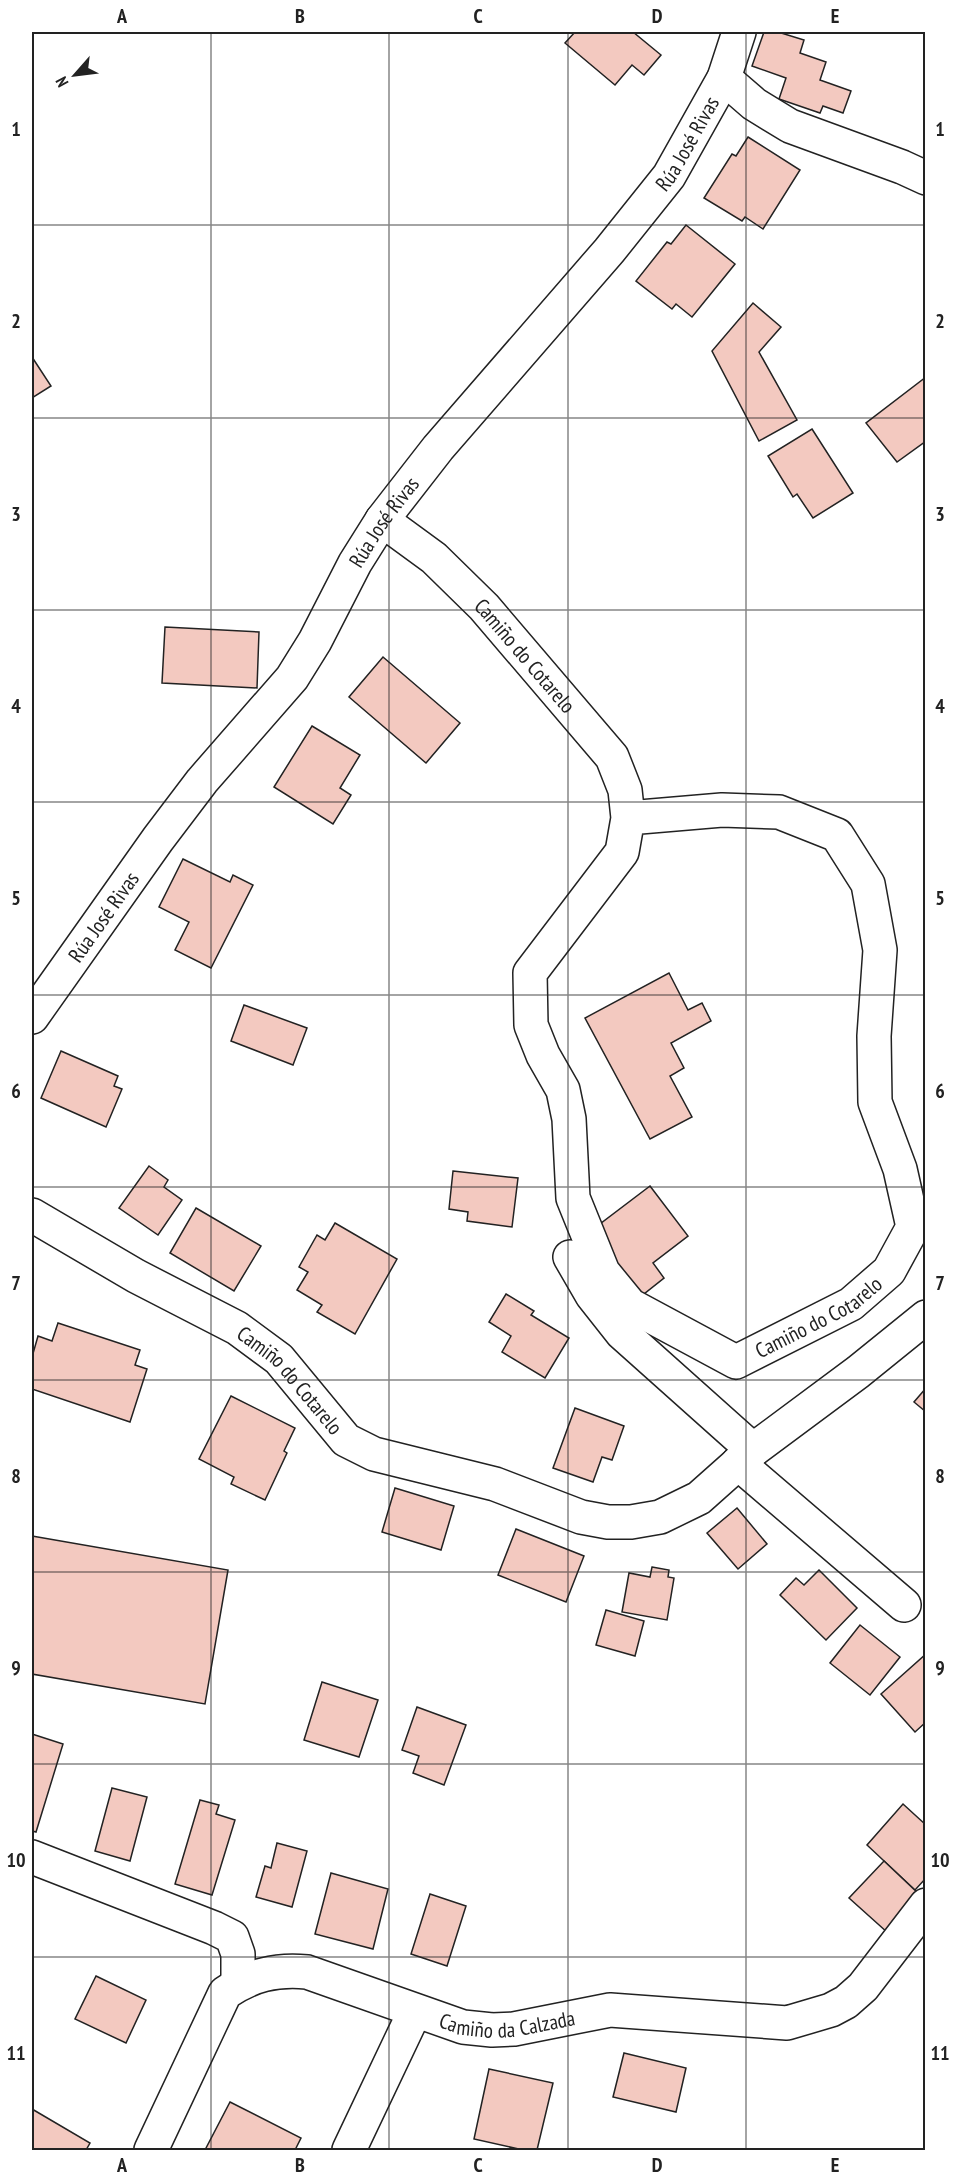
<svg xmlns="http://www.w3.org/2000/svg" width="957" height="2182" viewBox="0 0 957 2182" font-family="'PT Sans Narrow',sans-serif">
  <rect width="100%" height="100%" fill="#fff"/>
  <g fill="#f3c9c0" stroke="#222" stroke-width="1.5">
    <path d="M 575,32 L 633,32 L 661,55 L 644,75 L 632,65 L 615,85 L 565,43 Z"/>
    <path d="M 764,32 L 778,32 L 804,40 L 800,53 L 826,62 L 820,80 L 851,91 L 843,113 L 823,106 L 820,113 L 779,99 L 786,78 L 752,66 Z"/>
    <path d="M 748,137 L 800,170 L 763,229 L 745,217 L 742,221 L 704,198 L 732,154 L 736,156 Z"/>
    <path d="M 686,225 L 735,264 L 692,317 L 676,304 L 672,309 L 636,281 L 667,242 L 671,244 Z"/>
    <path d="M 753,303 L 781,327 L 759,352 L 797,420 L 759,441 L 712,351 Z"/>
    <path d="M 32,357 L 51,386 L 32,398 Z"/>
    <path d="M 926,377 L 926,441 L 897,462 L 866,423 Z"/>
    <path d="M 812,429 L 853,493 L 813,518 L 797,494 L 793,497 L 768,456 Z"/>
    <path d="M 165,627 L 259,632 L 257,688 L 162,683 Z"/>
    <path d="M 383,657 L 460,723 L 426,763 L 349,697 Z"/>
    <path d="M 312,726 L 360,755 L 340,788 L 351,795 L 333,824 L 274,787 Z"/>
    <path d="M 183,859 L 230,882 L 233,875 L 253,885 L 211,968 L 175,950 L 189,922 L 159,907 Z"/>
    <path d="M 669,973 L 688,1010 L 702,1003 L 711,1021 L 671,1043 L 684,1068 L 670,1076 L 692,1117 L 650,1139 L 585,1018 Z"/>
    <path d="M 244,1005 L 307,1028 L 293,1065 L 231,1041 Z"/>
    <path d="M 61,1051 L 118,1076 L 114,1086 L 122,1089 L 106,1127 L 41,1098 Z"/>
    <path d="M 149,1166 L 168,1180 L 164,1187 L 182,1200 L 158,1235 L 119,1208 Z"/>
    <path d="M 453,1171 L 518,1178 L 512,1227 L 467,1221 L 468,1212 L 449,1209 Z"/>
    <path d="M 650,1186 L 688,1236 L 653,1263 L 664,1278 L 635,1301 L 596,1227 Z"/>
    <path d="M 196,1208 L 261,1246 L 234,1291 L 170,1253 Z"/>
    <path d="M 335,1223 L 397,1259 L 355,1334 L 317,1312 L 322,1305 L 297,1290 L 308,1272 L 299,1267 L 317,1235 L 325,1240 Z"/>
    <path d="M 506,1294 L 534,1311 L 531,1315 L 569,1338 L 545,1378 L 502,1352 L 511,1336 L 489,1322 Z"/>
    <path d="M 58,1323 L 140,1350 L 135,1365 L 147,1369 L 130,1422 L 32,1389 L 32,1357 L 38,1336 L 52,1341 Z"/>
    <path d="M 926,1388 L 926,1412 L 914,1402 Z"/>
    <path d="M 231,1396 L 295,1428 L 284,1451 L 287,1453 L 265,1500 L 231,1484 L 234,1477 L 199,1459 Z"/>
    <path d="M 575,1408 L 624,1426 L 612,1460 L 602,1457 L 593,1482 L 553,1468 Z"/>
    <path d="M 395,1488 L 454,1506 L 441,1550 L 382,1532 Z"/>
    <path d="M 737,1508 L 767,1544 L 738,1569 L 707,1533 Z"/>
    <path d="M 516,1529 L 584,1556 L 566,1602 L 498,1575 Z"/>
    <path d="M 32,1536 L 228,1570 L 205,1704 L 32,1674 Z"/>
    <path d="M 652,1567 L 669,1570 L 668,1577 L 674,1578 L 667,1620 L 622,1612 L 629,1573 L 650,1577 Z"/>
    <path d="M 819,1570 L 857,1608 L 826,1640 L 780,1595 L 796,1578 L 804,1585 Z"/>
    <path d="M 606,1610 L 644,1621 L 635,1656 L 596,1645 Z"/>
    <path d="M 860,1625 L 900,1657 L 870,1695 L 830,1663 Z"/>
    <path d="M 926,1654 L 926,1722 L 915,1732 L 881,1694 Z"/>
    <path d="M 322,1682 L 378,1700 L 359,1757 L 304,1740 Z"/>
    <path d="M 417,1707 L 466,1725 L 444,1785 L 413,1773 L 419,1756 L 402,1750 Z"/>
    <path d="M 32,1734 L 63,1744 L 36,1832 L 32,1831 Z"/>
    <path d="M 112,1788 L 147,1797 L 130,1861 L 95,1851 Z"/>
    <path d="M 200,1800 L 219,1805 L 216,1814 L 235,1820 L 212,1895 L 175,1884 Z"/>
    <path d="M 903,1804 L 926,1825 L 926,1878 L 915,1890 L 867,1845 Z"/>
    <path d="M 277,1843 L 307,1851 L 292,1907 L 256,1897 L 265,1866 L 271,1868 Z"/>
    <path d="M 884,1861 L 921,1896 L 888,1933 L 849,1898 Z"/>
    <path d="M 331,1873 L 388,1889 L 373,1949 L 315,1934 Z"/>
    <path d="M 430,1894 L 466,1906 L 447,1966 L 411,1954 Z"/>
    <path d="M 96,1976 L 146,2000 L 126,2043 L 75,2019 Z"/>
    <path d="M 624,2053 L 686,2068 L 676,2112 L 613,2097 Z"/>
    <path d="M 489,2069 L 553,2083 L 537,2150 L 523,2150 L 474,2139 Z"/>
    <path d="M 230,2102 L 301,2138 L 295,2150 L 205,2150 Z"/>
    <path d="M 32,2109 L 90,2143 L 86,2150 L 32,2150 Z"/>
  </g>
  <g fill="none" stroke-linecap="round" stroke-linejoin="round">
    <g stroke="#222" stroke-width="36">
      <g id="minor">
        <path d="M 724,78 L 754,104 L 790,126 L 902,167 L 926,178"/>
        <path id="s1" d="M 382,520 L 434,558 L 484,607 L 612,757 L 625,790 L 628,818 L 622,852 L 530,973 L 531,1025 L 543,1055 L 563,1090 L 569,1119 L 573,1198 L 603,1272 L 630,1305 L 736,1362 L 851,1304 L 889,1271 L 913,1227 L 900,1169 L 875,1102 L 874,1036 L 880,950 L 868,884 L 837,835 L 779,812 L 722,810 L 628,818"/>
        <path id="s2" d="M 32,1017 L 158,839 L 202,781 L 292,678 L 315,641 L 355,563 L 382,520 L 438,448 L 609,251 L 669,176 L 724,78 L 739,32"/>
        <path id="s3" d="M 32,1215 L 136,1276 L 237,1328 L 279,1359 L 346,1440 L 374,1454 L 495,1484 L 581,1517 L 608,1522 L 631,1522 L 660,1517 L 699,1498 L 753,1450 L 858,1372 L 926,1317"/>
        <path d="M 570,1257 L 592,1295 L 622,1333 L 753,1450"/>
        <path d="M 738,1463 L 904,1605"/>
        <path d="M 32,1857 L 214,1928 L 232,1937 L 238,1954 L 238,1984"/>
        <path id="s4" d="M 151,2150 L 225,1993 C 251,1975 276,1969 307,1972 L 463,2027 L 492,2030 L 514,2029 L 610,2010 L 787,2023 L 831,2010 L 846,2002 L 863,1987 L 926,1905"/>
        <path d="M 349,2150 L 415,2011"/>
      </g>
    </g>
    <use href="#minor" stroke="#fff" stroke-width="33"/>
  </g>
  <path fill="none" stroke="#222" stroke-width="1.5" stroke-opacity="0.55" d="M 211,32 L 211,2150M 389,32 L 389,2150M 568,32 L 568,2150M 746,32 L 746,2150M 32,225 L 926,225M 32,418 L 926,418M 32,610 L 926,610M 32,802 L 926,802M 32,995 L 926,995M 32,1187 L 926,1187M 32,1380 L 926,1380M 32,1572 L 926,1572M 32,1764 L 926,1764M 32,1957 L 926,1957"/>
  <g text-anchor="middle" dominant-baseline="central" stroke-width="4.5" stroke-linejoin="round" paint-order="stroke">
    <g font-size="21" fill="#222" stroke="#fff">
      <text stroke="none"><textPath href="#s2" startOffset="1095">Rúa José Rivas</textPath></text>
      <text stroke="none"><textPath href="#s2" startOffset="609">Rúa José Rivas</textPath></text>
      <text stroke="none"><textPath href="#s1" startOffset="198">Camiño do Cotarelo</textPath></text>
      <text stroke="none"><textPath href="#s2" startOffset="123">Rúa José Rivas</textPath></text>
      <text stroke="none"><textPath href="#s1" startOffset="1152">Camiño do Cotarelo</textPath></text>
      <text stroke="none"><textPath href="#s3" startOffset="309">Camiño do Cotarelo</textPath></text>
      <text stroke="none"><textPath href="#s4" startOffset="470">Camiño da Calzada</textPath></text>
    </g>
  </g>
  <rect width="957" height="2182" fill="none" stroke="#ffffff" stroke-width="66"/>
  <g transform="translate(75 75) rotate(242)" stroke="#ffffff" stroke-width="4.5" paint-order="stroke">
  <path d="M0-4.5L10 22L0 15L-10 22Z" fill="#222222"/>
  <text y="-9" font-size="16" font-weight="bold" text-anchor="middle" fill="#222222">N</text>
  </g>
  <rect x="33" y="33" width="891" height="2116" fill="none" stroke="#222" stroke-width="2"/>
  <g font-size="20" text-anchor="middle" font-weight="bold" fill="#222">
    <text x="122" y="23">A</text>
    <text x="300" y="23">B</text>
    <text x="478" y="23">C</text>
    <text x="657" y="23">D</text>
    <text x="835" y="23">E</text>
    <text x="16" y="136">1</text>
    <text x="940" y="136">1</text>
    <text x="16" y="328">2</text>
    <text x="940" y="328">2</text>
    <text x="16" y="521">3</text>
    <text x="940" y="521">3</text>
    <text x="16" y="713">4</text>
    <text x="940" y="713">4</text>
    <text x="16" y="905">5</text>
    <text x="940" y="905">5</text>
    <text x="16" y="1098">6</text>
    <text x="940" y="1098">6</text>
    <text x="16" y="1290">7</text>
    <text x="940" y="1290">7</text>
    <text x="16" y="1483">8</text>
    <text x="940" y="1483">8</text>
    <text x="16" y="1675">9</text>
    <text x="940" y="1675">9</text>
    <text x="16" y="1867">10</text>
    <text x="940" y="1867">10</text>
    <text x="16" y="2060">11</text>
    <text x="940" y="2060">11</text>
    <text x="122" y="2172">A</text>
    <text x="300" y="2172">B</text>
    <text x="478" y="2172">C</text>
    <text x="657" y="2172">D</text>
    <text x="835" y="2172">E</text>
  </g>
</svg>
